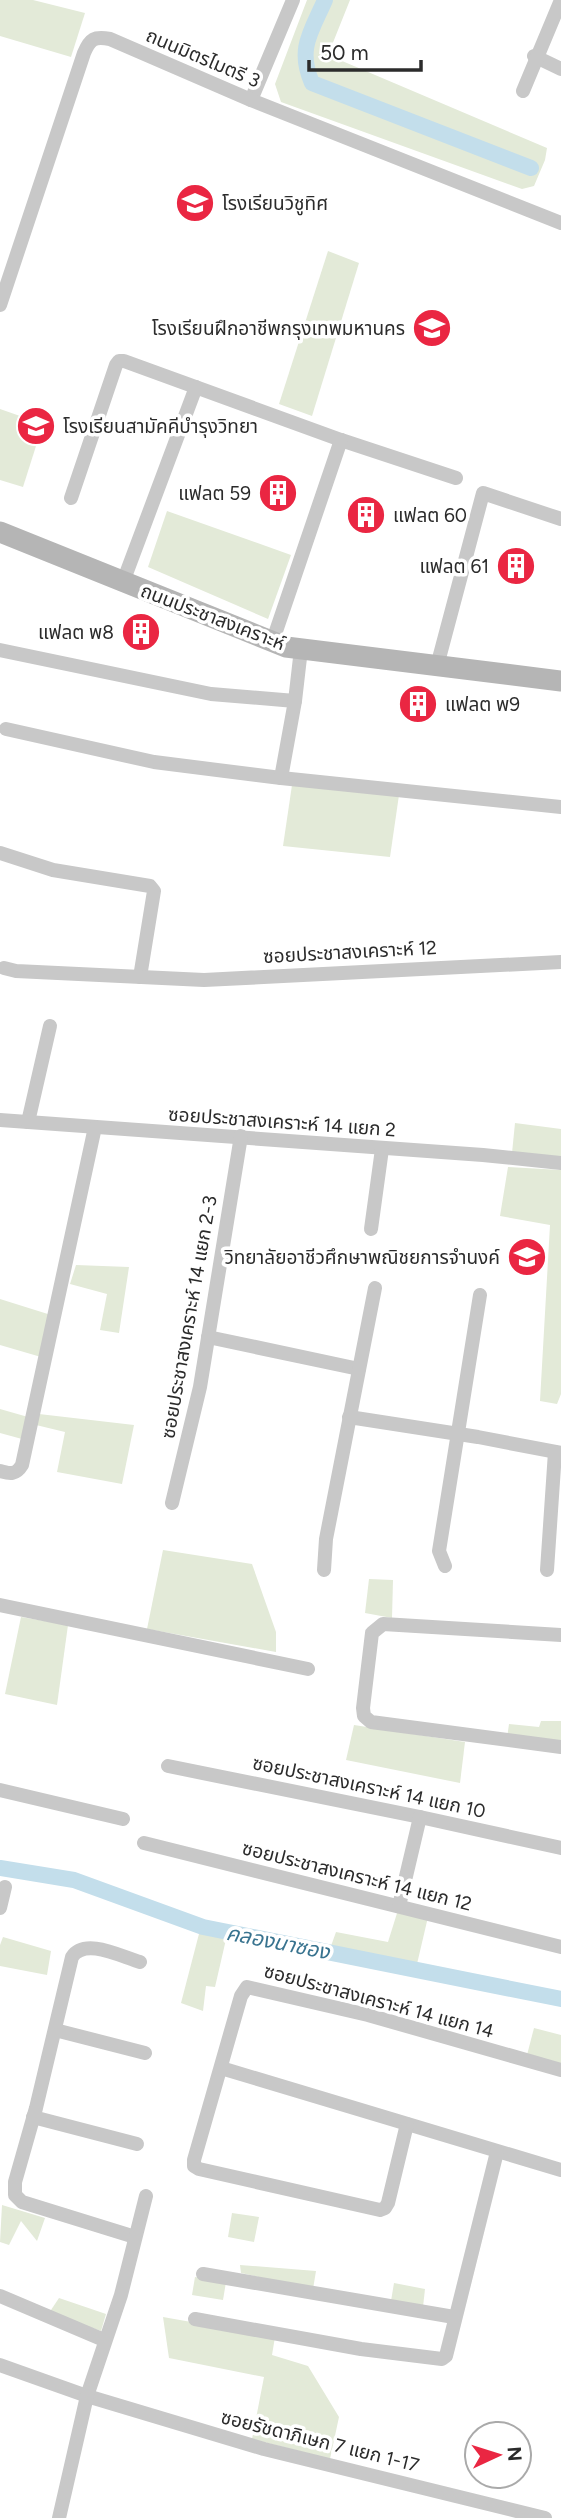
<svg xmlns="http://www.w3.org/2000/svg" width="561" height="2518" viewBox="0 0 561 2518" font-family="Figtree,'Noto Sans Thai',sans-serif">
  <rect width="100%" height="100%" fill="#fff"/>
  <g fill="#e3ead8">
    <path d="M 0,0 L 33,0 L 85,13 L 71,57 L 0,36 Z"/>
    <path d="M 307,0 L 350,0 L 328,55 L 547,148 L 545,160 L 534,186 L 522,189 L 281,102 L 275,84 Z"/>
    <path d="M 328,251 L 359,263 L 312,416 L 279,404 Z"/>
    <path d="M 0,409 L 43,424 L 23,487 L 0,480 Z"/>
    <path d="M 167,511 L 291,555 L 268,619 L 148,567 Z"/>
    <path d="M 292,785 L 399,795 L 390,857 L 283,846 Z"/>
    <path d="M 515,1123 L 561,1129 L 561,1159 L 512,1153 Z"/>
    <path d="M 508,1167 L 561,1170 L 561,1394 L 557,1404 L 540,1401 L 550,1225 L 500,1216 Z"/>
    <path d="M 76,1265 L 129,1267 L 119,1333 L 100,1330 L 107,1294 L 70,1284 Z"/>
    <path d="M 0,1299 L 51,1315 L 41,1357 L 0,1345 Z"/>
    <path d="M 0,1409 L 28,1417 L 22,1439 L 0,1433 Z"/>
    <path d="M 39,1414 L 134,1425 L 122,1484 L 57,1472 L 65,1432 L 36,1425 Z"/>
    <path d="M 163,1550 L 252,1564 L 276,1632 L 276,1652 L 147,1629 Z"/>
    <path d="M 369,1579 L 393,1580 L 392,1618 L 365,1613 Z"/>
    <path d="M 21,1617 L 68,1625 L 57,1705 L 5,1694 Z"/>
    <path d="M 541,1721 L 561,1721 L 561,1744 L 507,1738 L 509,1724 L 539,1727 Z"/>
    <path d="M 354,1725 L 465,1742 L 460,1783 L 346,1760 Z"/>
    <path d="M 398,1910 L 428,1917 L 417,1964 L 331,1946 L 336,1932 L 388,1942 Z"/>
    <path d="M 200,1930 L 227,1935 L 215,1987 L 206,1986 L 203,2011 L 181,2003 Z"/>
    <path d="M 3,1937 L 51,1951 L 47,1975 L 0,1966 L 0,1945 Z"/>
    <path d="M 534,2028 L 561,2035 L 561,2064 L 527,2055 Z"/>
    <path d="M 2,2205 L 45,2218 L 37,2241 L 21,2221 L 9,2245 L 0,2242 Z"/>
    <path d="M 232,2213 L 259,2217 L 254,2242 L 228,2237 Z"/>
    <path d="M 240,2265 L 316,2271 L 313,2289 L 241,2273 Z"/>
    <path d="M 195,2277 L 226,2282 L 223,2300 L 192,2295 Z"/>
    <path d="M 394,2283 L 425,2289 L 423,2307 L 391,2301 Z"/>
    <path d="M 59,2298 L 106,2314 L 101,2331 L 49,2313 Z"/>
    <path d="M 163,2317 L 275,2337 L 272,2355 L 308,2366 L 339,2417 L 330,2459 L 252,2439 L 264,2377 L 169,2358 Z"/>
  </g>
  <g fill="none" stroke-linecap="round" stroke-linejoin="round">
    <g stroke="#c3deeb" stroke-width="16">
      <path d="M 325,0 C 311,32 297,49 312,83 L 531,168"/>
      <path d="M 0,1868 L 74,1880 L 203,1927 L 561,1999"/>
    </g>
    <g stroke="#c8c8c8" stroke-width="14">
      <path d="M 534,56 L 561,69"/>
      <path d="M 523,91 L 561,0"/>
      <path d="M 251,100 L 293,0"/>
      <path d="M 0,305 L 84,53 C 90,39 94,36 110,39 L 251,100 L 561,223"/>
      <path d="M 71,498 L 116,365 L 119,361 L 124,361 L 341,440 L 456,478"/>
      <path d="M 123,582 L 196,387"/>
      <path d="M 272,643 L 341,440"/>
      <path d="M 0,650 L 211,694 L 295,701"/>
      <path d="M 437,666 L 483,493 L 561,519"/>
      <path d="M 6,729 L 154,762 L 281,778 L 561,807"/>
      <path d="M 281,778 L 295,701 L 301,649"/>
      <path d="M 0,853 L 53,870 L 150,886 L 154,891 L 140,977"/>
      <path d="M 4,968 L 16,971 L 204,980 L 561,962"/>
      <path d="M 0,1120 L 483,1155 L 561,1163"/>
      <path d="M 28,1122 L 50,1026"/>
      <path d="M 371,1229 L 382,1149"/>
      <path d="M 208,1337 L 359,1369"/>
      <path d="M 349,1417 L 478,1437 L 561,1453"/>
      <path d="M 0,1471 C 10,1474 16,1475 22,1465 L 95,1127"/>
      <path d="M 172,1503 L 200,1387 L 241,1136"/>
      <path d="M 445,1566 L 439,1551 L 480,1295"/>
      <path d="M 324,1570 L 326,1539 L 375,1288"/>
      <path d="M 547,1570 L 555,1452"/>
      <path d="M 0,1605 L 308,1669"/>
      <path d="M 561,1635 L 383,1624 L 372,1633 L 363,1708 L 364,1716 L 371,1722 L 561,1747"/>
      <path d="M 168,1766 L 420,1817 L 561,1848"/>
      <path d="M 0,1790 L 123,1819"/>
      <path d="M 144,1843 L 561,1947"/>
      <path d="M 399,1906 L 420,1817"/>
      <path d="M 0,1908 L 5,1887"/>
      <path d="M 55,2030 L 145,2053"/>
      <path d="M 221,2068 L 561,2170"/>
      <path d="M 33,2117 L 137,2144"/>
      <path d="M 407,2124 L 388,2203 L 385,2208 L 380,2210 L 199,2169 L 194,2166 L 194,2160 L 241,1996 L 247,1987 L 368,2015 L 561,2070"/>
      <path d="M 135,2237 L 22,2202 L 15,2195 L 15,2182 L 36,2108 L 72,1957 C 85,1937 122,1957 140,1962"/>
      <path d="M 203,2274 L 454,2317"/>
      <path d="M 0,2296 L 104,2340"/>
      <path d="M 195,2319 L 361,2349 L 442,2359 L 446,2356 L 497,2152"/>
      <path d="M 0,2365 L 87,2396 L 264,2449 L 545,2518"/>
      <path d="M 59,2518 L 87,2396 L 121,2295 L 146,2196"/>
    </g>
    <path stroke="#b5b5b5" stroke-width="21" d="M 0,532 L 286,647 L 561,681"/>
  </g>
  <defs>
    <g id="school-disc" transform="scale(2.0125)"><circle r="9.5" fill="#ea2642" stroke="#fff"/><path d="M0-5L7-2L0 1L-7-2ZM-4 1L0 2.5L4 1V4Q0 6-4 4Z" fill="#fff"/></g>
    <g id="building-disc" transform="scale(2.0125)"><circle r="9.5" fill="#ea2642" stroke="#fff"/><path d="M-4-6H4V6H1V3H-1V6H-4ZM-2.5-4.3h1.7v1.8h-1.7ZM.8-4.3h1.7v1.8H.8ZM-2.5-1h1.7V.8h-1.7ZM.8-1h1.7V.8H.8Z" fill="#fff"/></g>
    <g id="university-disc" transform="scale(2.0125)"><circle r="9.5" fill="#ea2642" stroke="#fff"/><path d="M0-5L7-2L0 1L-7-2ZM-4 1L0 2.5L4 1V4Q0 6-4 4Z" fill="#fff"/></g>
  </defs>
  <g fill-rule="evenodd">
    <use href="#school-disc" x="195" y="203"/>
    <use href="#school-disc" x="432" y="328"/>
    <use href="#school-disc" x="36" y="426"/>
    <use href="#building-disc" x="278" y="493"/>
    <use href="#building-disc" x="366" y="515"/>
    <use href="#building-disc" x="516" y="566"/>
    <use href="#building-disc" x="141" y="632"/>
    <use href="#building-disc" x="418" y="704"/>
    <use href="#university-disc" x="527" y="1257"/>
  </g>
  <g text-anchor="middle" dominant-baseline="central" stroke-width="7" stroke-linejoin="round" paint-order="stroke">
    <g font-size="19" fill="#2b2b2b" stroke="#fff">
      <text transform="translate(203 58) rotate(23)">ถนนมิตรไมตรี 3</text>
      <text transform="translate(213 617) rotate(21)">ถนนประชาสงเคราะห์</text>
      <text transform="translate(350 952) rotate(-3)">ซอยประชาสงเคราะห์ 12</text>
      <text transform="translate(282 1122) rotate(4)">ซอยประชาสงเคราะห์ 14 แยก 2</text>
      <text transform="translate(189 1317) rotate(-80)">ซอยประชาสงเคราะห์ 14 แยก 2-3</text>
      <text transform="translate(369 1787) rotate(12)">ซอยประชาสงเคราะห์ 14 แยก 10</text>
      <text transform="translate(357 1876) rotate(14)">ซอยประชาสงเคราะห์ 14 แยก 12</text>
      <text transform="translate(379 2001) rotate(15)">ซอยประชาสงเคราะห์ 14 แยก 14</text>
      <text transform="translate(320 2441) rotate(14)">ซอยรัชดาภิเษก 7 แยก 1-17</text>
    </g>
    <g font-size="19" fill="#2b2b2b" stroke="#fff" text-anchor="end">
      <text x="222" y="203" text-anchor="start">โรงเรียนวิชูทิศ</text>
      <text x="405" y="328">โรงเรียนฝึกอาชีพกรุงเทพมหานคร</text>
      <text x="63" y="426" text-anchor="start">โรงเรียนสามัคคีบํารุงวิทยา</text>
      <text x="251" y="493">แฟลต 59</text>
      <text x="393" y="515" text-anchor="start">แฟลต 60</text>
      <text x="489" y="566">แฟลต 61</text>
      <text x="114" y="632">แฟลต พ8</text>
      <text x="445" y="704" text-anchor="start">แฟลต พ9</text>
      <text x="500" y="1257">วิทยาลัยอาชีวศึกษาพณิชยการจำนงค์</text>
    </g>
    <g font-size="21" font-style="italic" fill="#38738f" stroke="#fff">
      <text transform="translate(278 1942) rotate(11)">คลองนาซอง</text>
    </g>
  </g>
  <g transform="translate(498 2455) rotate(86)"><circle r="33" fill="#ffffff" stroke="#aaaaaa" stroke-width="2"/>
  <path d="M0-5L12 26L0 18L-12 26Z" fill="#ea2642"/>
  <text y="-10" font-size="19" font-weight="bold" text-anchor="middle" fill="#2b2b2b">N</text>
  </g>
  <path d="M309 60v10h112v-10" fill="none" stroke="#2b2b2b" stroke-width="3.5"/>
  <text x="320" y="60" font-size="21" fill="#2b2b2b" stroke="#ffffff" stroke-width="5" paint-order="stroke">50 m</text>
</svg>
